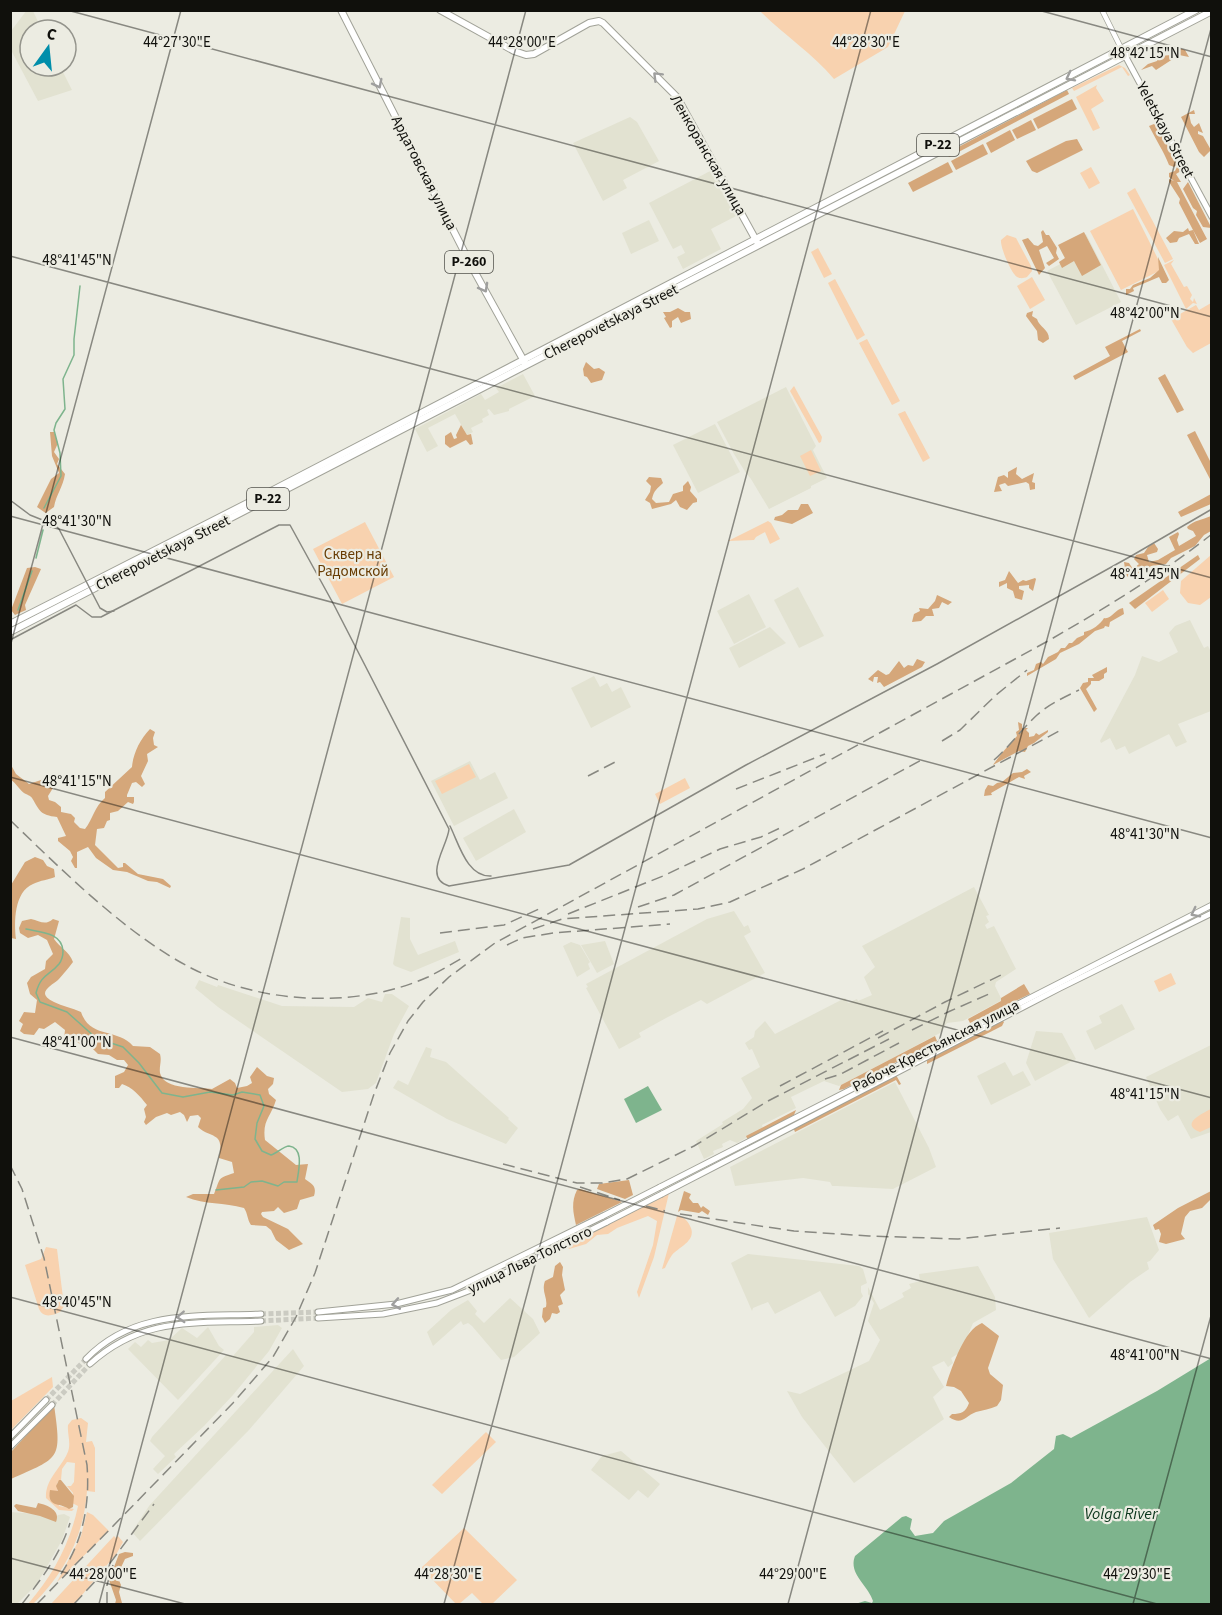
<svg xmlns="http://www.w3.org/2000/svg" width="1222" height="1615" viewBox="0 0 1222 1615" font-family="'Source Sans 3',sans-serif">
  <rect width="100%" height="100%" fill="#ecece2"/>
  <g fill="#e2e2d1">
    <path d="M 27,10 L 33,11 L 42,30 L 30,30 L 30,66 L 60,66 L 72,90 L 38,101 L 11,50 L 11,31 Z"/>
    <path d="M 630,117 L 637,122 L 659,161 L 623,180 L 627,188 L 603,201 L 573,143 Z"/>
    <path d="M 714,169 L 738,215 L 711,229 L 721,249 L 683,269 L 677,257 L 685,253 L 681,245 L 673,249 L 649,203 Z"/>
    <path d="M 649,220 L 659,241 L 631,254 L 622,233 Z"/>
    <path d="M 1086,234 L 1121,302 L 1076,325 L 1047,271 L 1066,261 L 1059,247 Z"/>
    <path d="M 523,374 L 535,396 L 509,409 L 509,411 L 494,415 L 489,409 L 487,410 L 489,415 L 482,419 L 483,422 L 471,428 L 473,432 L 467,435 L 455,414 L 428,428 L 438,446 L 427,452 L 415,429 L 481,394 L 485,400 L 499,392 L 496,388 Z"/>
    <path d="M 786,387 L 816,446 L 813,450 L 827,478 L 811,486 L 811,488 L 769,509 L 751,479 L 746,473 L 734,454 L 717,422 Z"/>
    <path d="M 715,424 L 740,472 L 698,493 L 673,445 Z"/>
    <path d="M 798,587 L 824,636 L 799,648 L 774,600 Z"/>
    <path d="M 749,594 L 766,627 L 734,644 L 717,611 Z"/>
    <path d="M 1190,620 L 1204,648 L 1208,646 L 1211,652 L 1211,711 L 1178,724 L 1187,742 L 1176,747 L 1169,734 L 1129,754 L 1125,746 L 1116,750 L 1110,738 L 1101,743 L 1100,741 L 1135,675 L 1142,656 L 1159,662 L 1178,652 L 1169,633 L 1175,626 Z"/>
    <path d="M 770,627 L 786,643 L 739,668 L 729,648 Z"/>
    <path d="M 594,676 L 600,687 L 607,683 L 612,692 L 621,687 L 631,707 L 591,728 L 571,688 Z"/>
    <path d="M 470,761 L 480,780 L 495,772 L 508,798 L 454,826 L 431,781 Z"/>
    <path d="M 514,809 L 526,832 L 476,861 L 463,838 Z"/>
    <path d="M 974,887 L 989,915 L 986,916 L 989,922 L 985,925 L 987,929 L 994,926 L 1016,969 L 996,982 L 995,986 L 1002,1000 L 963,1021 L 947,1023 L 940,1033 L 839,1086 L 824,1081 L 791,1097 L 796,1108 L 762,1125 L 763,1129 L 737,1143 L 730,1140 L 722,1144 L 723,1147 L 713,1151 L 714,1154 L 704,1159 L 696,1141 L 723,1124 L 722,1122 L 743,1109 L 752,1098 L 741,1078 L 760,1067 L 752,1049 L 749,1050 L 745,1043 L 754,1037 L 755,1031 L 765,1021 L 775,1034 L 845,998 L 848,1003 L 857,999 L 858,1001 L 872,995 L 864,977 L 875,967 L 862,946 Z"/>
    <path d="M 734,911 L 744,927 L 748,925 L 751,932 L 744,936 L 765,973 L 707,1004 L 701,1000 L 666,1018 L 639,1033 L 641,1037 L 619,1049 L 586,988 L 588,987 L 586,984 L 707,919 Z"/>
    <path d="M 401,917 L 410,918 L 410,939 L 418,955 L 455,941 L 459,952 L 411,972 L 395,966 L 393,964 Z"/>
    <path d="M 605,941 L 614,964 L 597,973 L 581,945 Z"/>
    <path d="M 571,942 L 580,945 L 590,962 L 588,964 L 590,969 L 577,977 L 563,946 Z"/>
    <path d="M 199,980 L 217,987 L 218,985 L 282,1006 L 354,1007 L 368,998 L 382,1002 L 385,994 L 392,994 L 409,1006 L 394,1034 L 376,1083 L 368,1089 L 342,1092 L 218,1007 L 195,988 Z"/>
    <path d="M 1122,1004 L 1135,1029 L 1095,1050 L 1086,1031 L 1102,1023 L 1099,1016 Z"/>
    <path d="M 1036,1031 L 1062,1033 L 1076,1059 L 1035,1081 L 1026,1063 Z"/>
    <path d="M 1211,1045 L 1211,1132 L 1191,1139 L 1178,1115 L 1168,1121 L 1160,1109 L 1146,1077 Z"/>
    <path d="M 426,1047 L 432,1049 L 430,1057 L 446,1062 L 509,1118 L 508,1119 L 518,1128 L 506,1144 L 447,1119 L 393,1088 L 398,1080 L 408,1085 Z"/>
    <path d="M 1005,1062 L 1013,1076 L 1023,1071 L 1031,1085 L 991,1105 L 977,1076 Z"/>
    <path d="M 895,1082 L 929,1148 L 936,1167 L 893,1189 L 837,1186 L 832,1186 L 830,1182 L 803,1178 L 735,1186 L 730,1167 Z"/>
    <path d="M 1147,1217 L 1159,1250 L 1150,1261 L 1147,1262 L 1149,1269 L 1130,1282 L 1089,1318 L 1053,1259 L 1049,1233 Z"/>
    <path d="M 748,1254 L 859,1266 L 863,1269 L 867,1283 L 861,1286 L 861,1292 L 863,1296 L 855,1306 L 835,1317 L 820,1291 L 775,1314 L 768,1302 L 753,1308 L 752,1311 L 731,1263 Z"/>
    <path d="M 978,1266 L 995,1297 L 996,1310 L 973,1323 L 961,1352 L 951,1358 L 953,1363 L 948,1367 L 944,1361 L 932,1367 L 944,1387 L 933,1397 L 944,1419 L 854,1483 L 802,1417 L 787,1391 L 800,1394 L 869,1361 L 880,1340 L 868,1321 L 874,1303 L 868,1294 L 868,1287 L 880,1310 L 904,1297 L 902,1293 L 911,1288 L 909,1284 L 920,1281 L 919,1274 Z"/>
    <path d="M 510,1298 L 533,1319 L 540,1333 L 514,1357 L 501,1360 L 472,1326 L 468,1323 L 463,1325 L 461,1321 L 433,1346 L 427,1332 L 451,1310 L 468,1300 L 477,1311 L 475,1314 L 484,1323 Z"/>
    <path d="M 278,1325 L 282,1328 L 269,1351 L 233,1395 L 204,1426 L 174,1454 L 176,1457 L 158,1474 L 153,1469 L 165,1456 L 150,1441 L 152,1437 L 226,1355 L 233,1356 L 254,1332 L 254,1327 Z"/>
    <path d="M 208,1327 L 219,1346 L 224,1350 L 178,1400 L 128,1349 L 135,1342 L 141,1347 L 148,1340 L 152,1343 L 169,1340 L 182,1328 L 197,1338 Z"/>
    <path d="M 293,1349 L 304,1366 L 249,1430 L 140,1541 L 132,1532 L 149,1506 Z"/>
    <path d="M 621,1451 L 660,1484 L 648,1498 L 638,1490 L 629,1500 L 591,1470 L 602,1456 Z"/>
    <path d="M 10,1512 L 51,1515 L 54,1520 L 58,1515 L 64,1514 L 70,1517 L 62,1540 L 44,1572 L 35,1586 L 17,1604 L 11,1604 Z"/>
  </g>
  <g fill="#f8d2af">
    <path d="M 760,11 L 905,11 L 888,47 L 834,79 C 812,53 784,35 760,11 Z"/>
    <path d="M 1119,65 L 1125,68 L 1130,75 L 1128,76 L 1122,67 L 1074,91 L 1072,88 Z"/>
    <path d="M 1097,85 L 1096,88 L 1104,101 L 1091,109 L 1100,128 L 1093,131 L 1076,97 Z"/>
    <path d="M 1091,167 L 1100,183 L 1089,189 L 1080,173 Z"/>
    <path d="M 1135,188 L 1173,259 L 1165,263 L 1127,193 Z"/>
    <path d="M 1133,209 L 1163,269 L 1121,290 L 1090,231 Z"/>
    <path d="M 1007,235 L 1016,238 L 1031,266 L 1032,271 L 1027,277 C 1024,278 1021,279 1017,277 C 1011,273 1000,247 1001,240 Z"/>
    <path d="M 818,248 L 832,274 L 824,278 L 811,252 Z"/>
    <path d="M 1174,260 L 1171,264 L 1184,287 L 1187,286 L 1192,295 L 1190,299 L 1193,302 L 1194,298 L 1197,304 L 1193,303 L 1186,309 L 1164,265 Z"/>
    <path d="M 1032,277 L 1045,300 L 1030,309 L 1017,286 Z"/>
    <path d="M 835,279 L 865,335 L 857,340 L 828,283 Z"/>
    <path d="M 1211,303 L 1211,343 L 1193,353 L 1187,347 L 1171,319 L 1196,305 L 1199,310 Z"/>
    <path d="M 867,339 L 900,401 L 892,405 L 859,343 Z"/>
    <path d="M 794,386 L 822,437 L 821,442 L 819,443 L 790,391 Z"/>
    <path d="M 905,411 L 930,458 L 923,462 L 898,414 Z"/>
    <path d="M 811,450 L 821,471 L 810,476 L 800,456 Z"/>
    <path d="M 768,521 L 771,523 L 780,539 L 770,544 L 765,532 L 756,537 L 754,540 L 728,541 Z"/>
    <path d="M 365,522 L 394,577 L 342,604 L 313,549 Z"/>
    <path d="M 1211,555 L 1211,597 L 1200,605 L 1188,603 L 1180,593 L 1181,581 Z"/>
    <path d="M 1163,590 L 1169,599 L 1152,612 L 1145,603 Z"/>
    <path d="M 469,764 L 476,777 L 442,794 L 435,781 Z"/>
    <path d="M 685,778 L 690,788 L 660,804 L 655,794 Z"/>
    <path d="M 1171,973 L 1176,984 L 1159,992 L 1154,981 Z"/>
    <path d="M 1211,1109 L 1211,1127 L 1200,1132 C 1179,1124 1203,1113 1211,1109 Z"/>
    <path d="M 669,1193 L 654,1257 L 639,1298 L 637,1292 L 653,1245 L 657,1221 L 648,1216 L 617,1228 L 608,1234 L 597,1235 L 586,1244 L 569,1249 L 566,1244 Z"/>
    <path d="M 677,1216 C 683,1217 686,1219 689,1224 C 699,1240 680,1246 672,1255 C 669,1259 667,1264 665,1268 L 662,1269 Z"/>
    <path d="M 46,1247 L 57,1249 L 64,1306 L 60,1312 C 52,1316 43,1318 39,1309 L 25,1265 L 41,1259 Z"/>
    <path d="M 52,1377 L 53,1387 L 11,1430 L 11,1401 Z"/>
    <path d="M 81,1418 L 88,1423 L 86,1442 L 92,1441 L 95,1448 L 95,1492 L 87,1491 C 84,1535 65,1573 33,1604 L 28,1604 C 53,1575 70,1544 78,1506 L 72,1503 L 73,1493 L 67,1486 L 71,1486 L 74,1482 L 75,1463 L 67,1462 L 62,1469 L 61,1480 L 57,1483 L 59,1506 L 74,1509 L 72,1511 L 59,1510 L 46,1498 C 45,1480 60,1469 67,1454 C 72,1444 67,1435 68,1425 L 72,1420 Z"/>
    <path d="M 486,1432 L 496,1442 L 442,1494 L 432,1485 Z"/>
    <path d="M 87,1512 L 93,1515 L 109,1531 L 57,1582 L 81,1536 Z"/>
    <path d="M 464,1528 L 517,1580 L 492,1604 L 483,1604 L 472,1593 L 459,1604 L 456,1604 L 421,1568 Z"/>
    <path d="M 114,1536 L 116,1538 L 118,1536 L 123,1542 L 117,1553 L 77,1601 L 73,1604 L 51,1604 Z"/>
  </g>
  <g fill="#d5a77a">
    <path d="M 1178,48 L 1185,50 L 1189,57 L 1179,55 L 1156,70 L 1152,66 L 1141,70 L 1148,64 L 1157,61 L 1160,56 L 1171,55 Z"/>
    <path d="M 1067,90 L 1069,94 L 949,157 L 947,153 Z"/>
    <path d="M 1072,99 L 1077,109 L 1038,129 L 1033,119 Z"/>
    <path d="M 1194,110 L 1195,114 L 1189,114 L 1191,123 L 1194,127 L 1199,123 L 1203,133 L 1198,131 L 1198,134 L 1203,136 L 1211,150 L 1204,157 L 1199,152 L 1181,117 Z"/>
    <path d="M 1031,120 L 1036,130 L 1017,139 L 1012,130 Z"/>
    <path d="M 1154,124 L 1157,125 L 1177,164 L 1174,167 L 1169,165 C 1164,152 1155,138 1149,126 Z"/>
    <path d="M 1010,130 L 1015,140 L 991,153 L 986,143 Z"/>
    <path d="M 1077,139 L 1083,150 L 1037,173 L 1032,171 L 1026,161 L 1066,141 Z"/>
    <path d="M 983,144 L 988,154 L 956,170 L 951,161 Z"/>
    <path d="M 948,162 L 953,172 L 913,192 L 908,183 Z"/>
    <path d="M 1177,167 L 1179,167 L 1181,171 L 1176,174 L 1181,182 L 1177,182 L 1207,239 L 1200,243 L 1193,230 L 1199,244 L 1195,244 L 1189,234 L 1179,238 L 1177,242 L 1170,243 L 1166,238 L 1174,231 L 1183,232 L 1188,228 L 1189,231 L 1193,230 L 1179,203 L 1180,199 L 1169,182 L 1169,179 L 1174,181 L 1169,177 L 1169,173 L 1175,171 Z"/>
    <path d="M 1188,182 L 1211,227 L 1211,228 L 1203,227 L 1196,215 L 1197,211 L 1193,208 L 1183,189 Z"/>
    <path d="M 1043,230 L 1046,235 L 1049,235 L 1057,248 L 1056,253 L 1059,259 L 1049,266 L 1046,263 L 1054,258 L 1047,246 L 1039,250 L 1045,268 L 1039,275 L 1022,240 L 1028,238 L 1034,245 L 1038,246 L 1043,242 L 1041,232 Z"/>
    <path d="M 1084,232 L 1101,265 L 1082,276 L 1074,261 L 1062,268 L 1059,262 L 1065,258 L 1058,245 Z"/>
    <path d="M 1158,257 L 1169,280 L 1166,283 L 1162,283 L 1159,277 L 1133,288 L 1134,291 L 1126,295 L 1126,289 L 1130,289 L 1133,285 L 1150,278 L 1159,270 Z"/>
    <path d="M 678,308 L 685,312 L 690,312 L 691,319 L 681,323 L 678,317 L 672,321 L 672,327 L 670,328 L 664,318 L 666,317 L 663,312 L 670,312 Z"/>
    <path d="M 1033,311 L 1032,316 L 1037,319 C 1039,327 1049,329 1049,339 L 1043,343 L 1038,340 L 1037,331 L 1026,316 L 1027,313 Z"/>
    <path d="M 1140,329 L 1141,331 L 1122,341 L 1128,352 L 1075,380 L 1073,376 L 1110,356 L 1105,347 Z"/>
    <path d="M 586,362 L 594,369 L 599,368 L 605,372 L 602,380 L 591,383 L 587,377 L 584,376 L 583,369 Z"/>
    <path d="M 1165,374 L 1184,410 L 1177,413 L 1158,378 Z"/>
    <path d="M 461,425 L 467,435 L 471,434 L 473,444 L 470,445 L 466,440 L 450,448 L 445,444 L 445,436 L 451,432 L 454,439 L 457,438 L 456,435 Z"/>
    <path d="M 1195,431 L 1211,463 L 1211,469 L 1210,470 L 1211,481 L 1187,435 Z"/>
    <path d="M 50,432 L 54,432 L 58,443 L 54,452 L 59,459 L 57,464 L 65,474 C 63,487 56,495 54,507 L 47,512 L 47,514 L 37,507 L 51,479 L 59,473 L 52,456 Z"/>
    <path d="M 1017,467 L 1016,474 L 1022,479 L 1034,473 L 1032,482 L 1035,483 L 1035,489 L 1030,490 L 1029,484 L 1026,482 L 1008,486 L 1005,483 L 999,485 L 1002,491 L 994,492 L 998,477 L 1004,475 L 1008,478 L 1008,472 Z"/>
    <path d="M 649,477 L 661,478 L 663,483 C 657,489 654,490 652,499 L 656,503 L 669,502 L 673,494 L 683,491 L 683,486 L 688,481 L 691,487 L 690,491 L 697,499 L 697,502 L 693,503 L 687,510 L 680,507 L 676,500 L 671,504 L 652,509 L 650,503 L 645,500 L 650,492 L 651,486 L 646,481 Z"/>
    <path d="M 1211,494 L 1211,504 L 1181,517 L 1178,512 Z"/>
    <path d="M 801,504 L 808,504 L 813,513 L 792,524 L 774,520 L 775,517 L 782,515 L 788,510 L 798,510 Z"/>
    <path d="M 1211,516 L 1211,531 L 1204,535 L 1195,546 L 1171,558 L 1166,564 L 1151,566 L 1140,574 L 1135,573 L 1129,577 L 1120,574 L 1125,569 L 1124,562 L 1129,563 L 1133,569 L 1139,564 L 1134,559 L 1136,555 L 1144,553 L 1148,547 L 1154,543 L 1158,549 L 1157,552 L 1147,555 L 1149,562 L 1158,560 L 1175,550 L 1169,537 L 1178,532 L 1179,534 L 1177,540 L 1179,546 L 1196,536 L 1193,531 L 1188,529 L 1187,527 C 1194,520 1202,520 1211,516 Z"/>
    <path d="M 1198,555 L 1200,559 L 1135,609 L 1129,603 Z"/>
    <path d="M 35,567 L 41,569 L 25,605 L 26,610 L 15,615 L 11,610 L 27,568 Z"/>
    <path d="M 1009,571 L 1018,583 L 1023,580 L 1026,581 L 1035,578 L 1036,579 L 1033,591 L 1029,588 L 1029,585 L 1019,586 L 1019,589 L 1024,591 L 1022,600 L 1015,598 L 1013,591 L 1007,588 L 1007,583 L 999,587 L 999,582 L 1005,580 Z"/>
    <path d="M 937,595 L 952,602 L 948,605 L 942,602 L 939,608 L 932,609 L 934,616 L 926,616 L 921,621 L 912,622 L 914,614 L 920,611 L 919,608 L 928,609 L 935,601 Z"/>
    <path d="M 1123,608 L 1124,614 L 1110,622 L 1109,627 L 1105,626 L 1104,628 L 1095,631 L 1079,644 L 1060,653 L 1056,659 L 1027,676 L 1027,673 L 1034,670 L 1036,664 L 1041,662 L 1043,664 L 1048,657 L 1058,652 L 1061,648 L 1065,648 L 1069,643 L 1072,643 L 1077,638 L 1084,635 L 1084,632 C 1091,631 1101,624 1104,618 C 1111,620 1115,609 1123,608 Z"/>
    <path d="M 917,659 L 925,662 L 922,667 L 884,687 L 880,682 L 877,683 L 878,677 L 874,677 L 873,682 L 868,679 L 878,670 L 886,675 L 889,674 L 899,661 L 904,668 L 908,665 L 913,666 Z"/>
    <path d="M 1107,667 L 1107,672 L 1104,674 L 1104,678 L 1099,681 L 1091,681 L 1091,684 L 1086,689 L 1097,709 L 1094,712 L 1080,688 L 1083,683 L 1088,682 L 1088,678 L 1094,678 L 1092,675 Z"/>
    <path d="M 1018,722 L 1022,724 L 1022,728 L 1028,728 L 1026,730 L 1029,733 L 1029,737 L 1034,736 L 1036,733 L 1039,735 L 1048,730 L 1048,732 L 1034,743 L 1028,746 L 1025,752 L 1019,751 L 993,765 C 999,756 1007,747 1017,736 L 1016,732 L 1019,730 Z"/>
    <path d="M 150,729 L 155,732 L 153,738 L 154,745 L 158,747 L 147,754 L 148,761 L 141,776 L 145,784 L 142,787 L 136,782 L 132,783 L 127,795 L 127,797 L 134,797 L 134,802 L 133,804 L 128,802 L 118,811 L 110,813 L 110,820 L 107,821 L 104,828 L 97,829 L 95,845 L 118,868 L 123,867 L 123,863 L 125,863 L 138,874 L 163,879 L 171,886 L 170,888 L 157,882 L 148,881 L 127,872 L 113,870 L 96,858 L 88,847 L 77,852 L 77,868 L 75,868 L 71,861 L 73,857 L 70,851 L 58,841 L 58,838 L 66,836 L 57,817 C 40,815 40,811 32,798 C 31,796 26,794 24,793 C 19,789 16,783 11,780 L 11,765 L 16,774 L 29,784 L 44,779 L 48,781 L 53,788 L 48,796 L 49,800 L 55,802 L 61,807 L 61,812 L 71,814 L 75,818 L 74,822 L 80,828 L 85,829 C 93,819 94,807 105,798 L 105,792 L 132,767 C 133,754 140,739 150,729 Z"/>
    <path d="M 1027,769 L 1031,772 L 1024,776 L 1025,779 L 1019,777 L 991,793 L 992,795 L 984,796 L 985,790 L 988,785 L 993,786 L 997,783 L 1002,782 L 1013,773 L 1022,772 Z"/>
    <path d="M 35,857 L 43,860 L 47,866 L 54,869 L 55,877 C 48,880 41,880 33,884 C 14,892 14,922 16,939 L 11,938 L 11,885 L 25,862 Z"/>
    <path d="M 31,919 C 40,921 45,926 53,919 L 59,921 L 54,939 C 60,948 69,951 73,962 C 70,966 62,976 58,980 C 51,986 35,993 54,1002 C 62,1006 72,1008 81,1012 C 90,1039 118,1028 133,1046 L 150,1047 L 160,1054 C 162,1061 159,1067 160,1073 C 164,1091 200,1087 212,1089 L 230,1079 L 235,1083 L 237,1088 L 247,1086 L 252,1083 L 250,1077 L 257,1067 L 267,1076 L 274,1078 L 273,1084 L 268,1089 L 269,1094 L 276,1100 C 271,1117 262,1120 265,1140 L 296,1165 L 308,1164 L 305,1179 C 312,1184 317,1186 314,1196 L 300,1200 L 297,1209 L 284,1213 L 278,1207 L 274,1211 L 262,1212 L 261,1214 L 263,1217 L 288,1229 L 303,1244 L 289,1250 L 276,1240 L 271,1230 L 266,1226 L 251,1225 C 247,1219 248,1214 244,1208 C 224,1202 205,1205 186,1197 L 193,1194 L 214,1194 C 221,1178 216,1179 234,1173 L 232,1162 L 219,1158 C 225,1131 211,1139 198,1127 L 201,1118 L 198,1115 L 190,1116 L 187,1122 L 184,1115 L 180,1112 L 171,1115 L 167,1113 L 156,1117 L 146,1125 L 144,1122 L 146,1117 L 144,1109 L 147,1105 C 140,1096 132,1087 122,1084 L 119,1088 L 115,1088 L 115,1076 L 124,1072 L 128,1065 L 124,1060 L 117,1060 L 109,1055 L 98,1054 L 88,1044 L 82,1046 L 75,1040 L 62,1046 L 60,1042 L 64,1039 L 65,1030 L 55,1022 L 44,1029 L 39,1028 L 34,1035 L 24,1034 L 20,1031 L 23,1024 L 19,1021 L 24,1012 L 35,1013 L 37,1000 L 30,994 L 27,983 L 31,977 L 45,969 L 46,961 L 53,954 L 47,940 L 38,935 L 28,938 L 20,933 L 19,928 L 22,921 Z"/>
    <path d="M 1024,984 L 1030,994 L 970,1023 L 968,1019 L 1001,1001 L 1001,998 Z"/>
    <path d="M 1002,1020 L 1004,1022 L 1002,1026 L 927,1064 L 927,1059 Z"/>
    <path d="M 935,1036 L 937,1041 L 844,1089 L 839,1090 L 841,1085 Z"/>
    <path d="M 896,1075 L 901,1084 L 899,1085 L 896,1080 L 795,1132 L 793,1127 Z"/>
    <path d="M 796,1110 L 794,1115 L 748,1140 L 746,1136 Z"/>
    <path d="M 629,1180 L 633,1195 L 625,1199 L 597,1189 L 599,1184 Z"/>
    <path d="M 580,1189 L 622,1202 L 576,1225 C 573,1212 571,1202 577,1190 Z"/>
    <path d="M 684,1191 L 691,1194 L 689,1198 L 693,1203 L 698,1203 L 701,1208 L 703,1206 L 710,1211 L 708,1215 L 702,1211 L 699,1213 L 681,1210 L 678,1212 Z"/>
    <path d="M 1211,1191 L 1211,1199 L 1202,1208 L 1190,1211 L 1185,1217 L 1181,1234 L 1185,1239 L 1166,1244 L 1159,1242 L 1161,1234 L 1159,1229 L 1155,1230 L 1153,1225 L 1178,1208 Z"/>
    <path d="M 560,1262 L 563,1267 L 562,1275 L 565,1290 L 560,1295 L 563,1304 L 558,1306 L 560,1312 L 557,1314 L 552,1313 L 550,1319 L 545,1323 L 542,1317 L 543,1308 L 546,1307 C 548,1297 541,1292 545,1281 L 553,1277 L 555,1266 Z"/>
    <path d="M 982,1323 L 999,1336 L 988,1368 L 990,1374 L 1003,1385 L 1001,1400 L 997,1406 C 990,1409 983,1410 976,1412 C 965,1416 962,1426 949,1417 L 952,1414 C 961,1414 966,1412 969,1403 L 961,1391 L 954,1387 L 946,1386 L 947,1382 C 953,1365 964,1330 982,1323 Z"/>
    <path d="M 54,1405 C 62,1461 60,1457 11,1479 L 10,1453 Z"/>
    <path d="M 59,1480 L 61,1480 L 74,1496 L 73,1507 L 69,1509 C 59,1502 47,1508 50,1490 L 58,1491 L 56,1486 Z"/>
    <path d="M 38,1503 C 48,1505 61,1511 56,1522 L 40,1516 L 18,1511 L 14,1506 L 16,1504 L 36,1508 Z"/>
    <path d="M 125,1552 L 133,1553 L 133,1556 L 125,1559 L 117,1576 L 121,1585 L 119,1592 L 122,1603 L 115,1604 L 116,1600 L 109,1580 L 119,1554 Z"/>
  </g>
  <g fill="#7eb48d">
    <path d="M 648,1086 L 662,1110 L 636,1123 L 624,1099 Z"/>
    <path d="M 1211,1358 L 1211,1604 L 855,1604 L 865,1601 L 872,1603 L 873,1601 C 868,1585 848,1574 855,1556 L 902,1517 L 906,1516 L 912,1519 L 910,1529 L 915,1536 L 933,1533 L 944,1521 L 1011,1483 L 1054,1449 L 1056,1436 L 1063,1434 L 1071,1438 L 1157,1391 Z"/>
  </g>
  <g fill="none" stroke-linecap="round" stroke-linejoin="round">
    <g stroke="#7eb48d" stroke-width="1.5">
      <path d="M 44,508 L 61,476 L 60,453 L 54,430 L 56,423 L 65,409 L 63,379 L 74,355 L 74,339 L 80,286"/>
      <path d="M 36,558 L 43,530"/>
      <path d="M 18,610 L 32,571"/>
      <path d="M 26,929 C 39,932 62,932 63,951 C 63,956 62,960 59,964 C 49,976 41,974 36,993 L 40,1002 L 67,1012 L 96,1038 L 123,1047 L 139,1063 L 162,1093 L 183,1097 L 210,1092 L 233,1095 L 242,1092 L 260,1095 L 264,1106 L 257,1123 L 255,1139 L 262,1151 L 271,1155 C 277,1153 284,1146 289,1146 C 305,1148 298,1172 297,1182 L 284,1182 L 278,1186 L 262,1181 L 251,1182 L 244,1187 L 216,1190"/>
    </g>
    <g stroke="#cbcbc2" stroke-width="5" stroke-dasharray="5 2.5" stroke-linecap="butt">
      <path d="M 261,1314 L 318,1312"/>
      <path d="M 261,1321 L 318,1318"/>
      <path d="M 46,1400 L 86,1359"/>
      <path d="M 52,1405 L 90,1364"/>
    </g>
    <g stroke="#a1a298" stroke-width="6">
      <path id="secondary" d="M 1102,10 L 1122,50"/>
    </g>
    <g stroke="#a1a298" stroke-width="7">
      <g id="primary">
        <path d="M 1122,50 L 1212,217"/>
        <path d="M 660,1187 L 1212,905"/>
        <path d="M 662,1194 L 1060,988 L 1212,913"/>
        <path d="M 318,1312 L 396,1304 L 452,1290 L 603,1216"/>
        <path d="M 318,1318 L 383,1314 L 437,1303 L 471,1290 L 607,1222"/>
        <path d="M 86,1359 C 134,1309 197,1317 261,1314"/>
        <path d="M 90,1364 C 143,1316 194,1324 261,1321"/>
        <path d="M 10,1437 L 46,1400"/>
        <path d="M 10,1447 L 52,1405"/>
      </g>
    </g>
    <g stroke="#a1a298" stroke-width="8">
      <g id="highway">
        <path d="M 341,10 L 472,267 L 525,363"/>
        <path d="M 440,10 L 514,51 L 526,55 L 534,54 L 589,23 L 599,21 L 603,23 L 677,97 L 757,242"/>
        <path d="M 10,624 L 275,489 L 1196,10"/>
        <path d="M 10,632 L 1212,11"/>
      </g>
    </g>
    <use href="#secondary" stroke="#fff" stroke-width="4.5"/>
    <use href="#primary" stroke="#fff" stroke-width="5"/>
    <use href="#highway" stroke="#fff" stroke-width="6"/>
    <g stroke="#888881" stroke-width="1.5">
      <path d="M 10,500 L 30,515 L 55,525 L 59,529 L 100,608 L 107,612 L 114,611"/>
      <path d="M 10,640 L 76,605 L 92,617 L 101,617 L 279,525 L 290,525 L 334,605 L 449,829 C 448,845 422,878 449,886 L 569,865 L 746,765 L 937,664 L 1133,555 L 1212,509"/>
      <path d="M 450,826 C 459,844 467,877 491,876"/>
    </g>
    <g stroke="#888881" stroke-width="1.5" stroke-dasharray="12 6" stroke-linecap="butt">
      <path d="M 942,741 L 960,730 L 996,695 L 1027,670"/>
      <path d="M 994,760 C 1010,746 1022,729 1037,715 C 1049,704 1065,697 1079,690"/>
      <path d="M 588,776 L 619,760"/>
      <path d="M 736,789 L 825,754"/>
      <path d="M 10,820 C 63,871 128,936 193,969 C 263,1004 356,1009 428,977 C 440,971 452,964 464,957"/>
      <path d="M 638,907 L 674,895 L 925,758"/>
      <path d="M 568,914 L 663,876 L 720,849 L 761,837 L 782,827"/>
      <path d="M 533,929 L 562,919 L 698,909 L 730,902 L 803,869 L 1059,731"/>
      <path d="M 440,933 L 504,925 L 539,909"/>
      <path d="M 507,945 L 522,938 L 553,933 L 670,924"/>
      <path d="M 912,1030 L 948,1012 L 989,994"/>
      <path d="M 878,1038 L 945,1002 L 1001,975"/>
      <path d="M 825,1079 L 841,1074 L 899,1043"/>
      <path d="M 780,1086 L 883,1031"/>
      <path d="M 503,1164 L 577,1183 L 602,1183 L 627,1179 L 694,1146 L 768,1101 L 889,1039"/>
      <path d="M 10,1165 L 22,1189 L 44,1258 L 87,1465 C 90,1505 83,1541 61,1574"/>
      <path d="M 580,1187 L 620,1200"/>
      <path d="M 646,1206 L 665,1211"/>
      <path d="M 680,1214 L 794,1231 L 869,1236 L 958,1239 L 1060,1228"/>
      <path d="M 22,1604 C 42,1578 60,1555 70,1523"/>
      <path d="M 37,1604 L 233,1403 L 273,1357 L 296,1317 L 315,1273 L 374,1094 L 390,1053 L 408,1021 L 423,1002 L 449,977 L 495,943 L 1048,641 C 1105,608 1160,575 1212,534"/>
      <path d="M 74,1604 L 102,1574 L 154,1504"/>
      <path d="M 107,1604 L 107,1585 L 113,1565"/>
    </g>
    <g stroke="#a1a298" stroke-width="7" stroke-linecap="butt">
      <g id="primary-bridge">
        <path d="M 603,1216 L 660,1187"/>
        <path d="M 607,1222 L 662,1194"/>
      </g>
    </g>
    <use href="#primary-bridge" stroke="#fff" stroke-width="5"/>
  </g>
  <defs><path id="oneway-chevron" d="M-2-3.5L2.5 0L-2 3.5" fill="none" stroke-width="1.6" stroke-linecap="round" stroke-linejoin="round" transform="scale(1.5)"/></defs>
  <g stroke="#9f9f9e">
    <use href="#oneway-chevron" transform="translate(657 76) rotate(-135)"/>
    <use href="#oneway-chevron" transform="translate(1070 77) rotate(153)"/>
    <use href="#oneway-chevron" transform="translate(378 84) rotate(63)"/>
    <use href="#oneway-chevron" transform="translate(484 288) rotate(61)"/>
    <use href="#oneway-chevron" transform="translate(1195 913) rotate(153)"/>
    <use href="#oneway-chevron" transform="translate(396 1304) rotate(170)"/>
    <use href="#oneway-chevron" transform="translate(181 1317) rotate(177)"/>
  </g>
  <path fill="none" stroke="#10100c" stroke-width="1.5" stroke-opacity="0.45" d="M 67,10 L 1212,317M 1038,10 L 1212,57M 10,256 L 1212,578M 10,516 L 1212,838M 10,647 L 181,10M 10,777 L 1212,1098M 10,1037 L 1212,1359M 10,1297 L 1157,1604M 10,1558 L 185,1604M 99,1604 L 526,10M 444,1604 L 871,10M 788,1604 L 1212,25M 1133,1604 L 1212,1312"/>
  <g text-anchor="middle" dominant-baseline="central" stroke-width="4.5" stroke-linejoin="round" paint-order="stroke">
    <g fill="#ecece2" stroke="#52524c" stroke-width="1.5">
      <rect x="917" y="134" width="42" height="22" rx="4.5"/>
      <rect x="445" y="251" width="48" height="22" rx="4.5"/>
      <rect x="247" y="488" width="42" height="22" rx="4.5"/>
    </g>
    <g font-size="14" font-weight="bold" fill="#10100c">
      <text x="938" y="145">Р-22</text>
      <text x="469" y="262">Р-260</text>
      <text x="268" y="499">Р-22</text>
    </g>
    <g font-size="15" fill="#10100c" stroke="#ecece2">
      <text transform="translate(1165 130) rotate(62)">Yeletskaya Street</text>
      <text transform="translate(708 155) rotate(60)">Ленкоранская улица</text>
      <text transform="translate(424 173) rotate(63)">Ардатовская улица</text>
      <text transform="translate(611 322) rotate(-27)">Cherepovetskaya Street</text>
      <text transform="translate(163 553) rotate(-27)">Cherepovetskaya Street</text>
      <text transform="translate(936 1046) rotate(-27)">Рабоче-Крестьянская улица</text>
      <text transform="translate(530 1260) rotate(-26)">улица Льва Толстого</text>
    </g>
    <g font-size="15" fill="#683c03" stroke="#ecece2">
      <text x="353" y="554">Сквер на<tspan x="353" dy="17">Радомской</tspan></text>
    </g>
    <g font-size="16" font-style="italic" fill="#0b361c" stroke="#ecece2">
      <text x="1121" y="1514">Volga River</text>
    </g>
  </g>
  <g font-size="15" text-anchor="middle" fill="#10100c" stroke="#ecece2" stroke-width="4.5" stroke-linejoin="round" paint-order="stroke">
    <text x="177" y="47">44°27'30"E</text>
    <text x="522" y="47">44°28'00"E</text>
    <text x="866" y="47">44°28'30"E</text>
    <text x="1145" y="58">48°42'15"N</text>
    <text x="77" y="265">48°41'45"N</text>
    <text x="1145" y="318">48°42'00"N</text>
    <text x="77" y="526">48°41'30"N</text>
    <text x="1145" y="579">48°41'45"N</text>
    <text x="77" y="786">48°41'15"N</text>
    <text x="1145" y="839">48°41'30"N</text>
    <text x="77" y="1047">48°41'00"N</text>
    <text x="1145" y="1099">48°41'15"N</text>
    <text x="77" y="1307">48°40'45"N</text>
    <text x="1145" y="1360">48°41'00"N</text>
    <text x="103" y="1579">44°28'00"E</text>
    <text x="448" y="1579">44°28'30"E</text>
    <text x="793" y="1579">44°29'00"E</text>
    <text x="1137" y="1579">44°29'30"E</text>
  </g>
  <rect width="1222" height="1615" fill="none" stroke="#10100c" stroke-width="24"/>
  <g transform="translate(48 48) rotate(15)"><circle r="28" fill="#ecece2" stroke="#94948c" stroke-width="1.5"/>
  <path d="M0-4.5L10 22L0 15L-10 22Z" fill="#008eaa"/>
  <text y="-9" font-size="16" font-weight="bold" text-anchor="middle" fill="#10100c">С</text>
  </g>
</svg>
